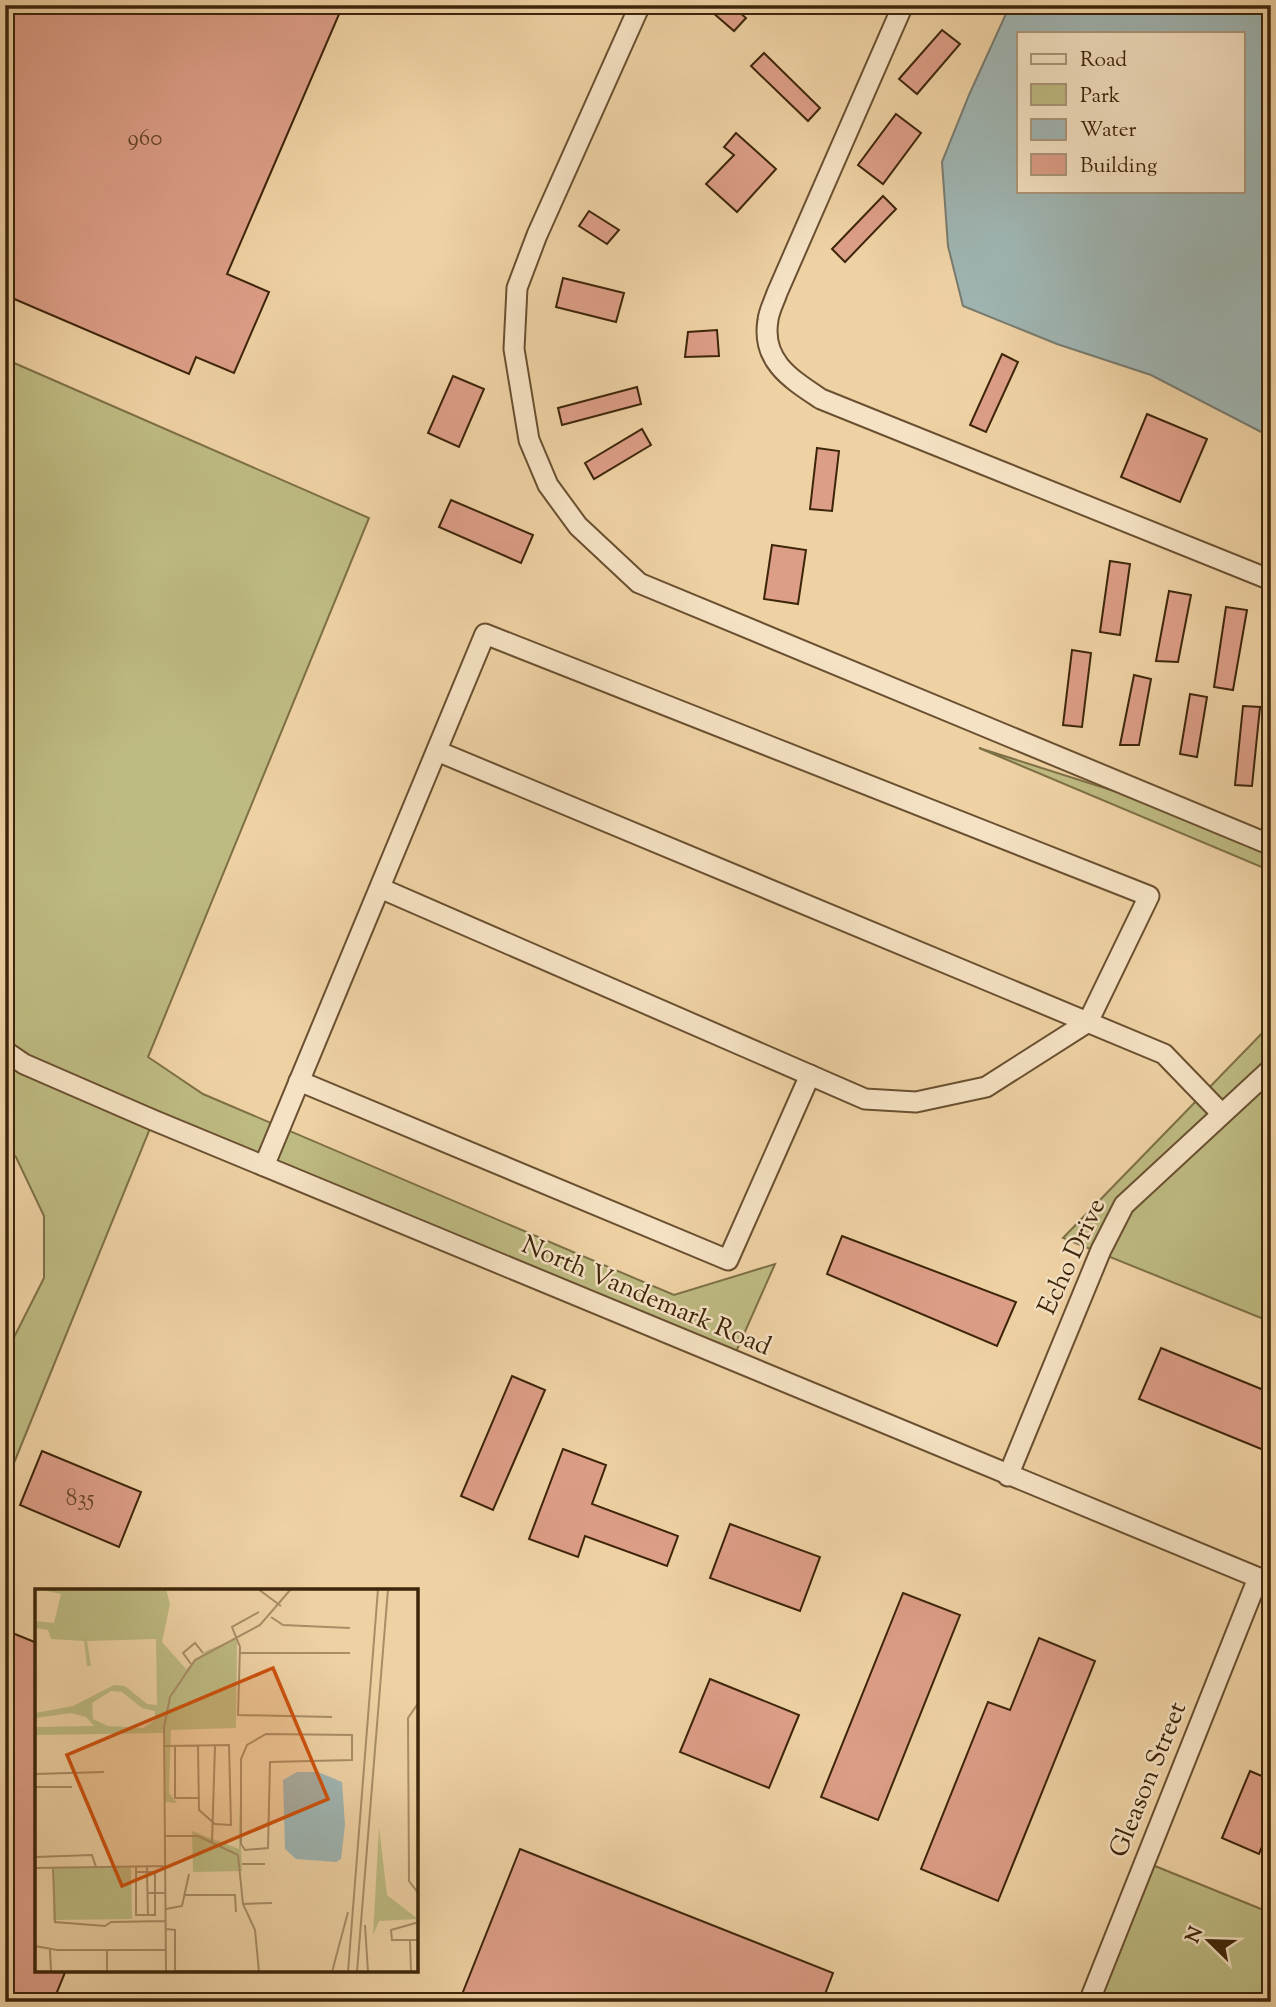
<svg xmlns="http://www.w3.org/2000/svg" width="1276" height="2007" viewBox="0 0 1276 2007" font-family="'Sorts Mill Goudy',serif">
  <rect width="100%" height="100%" fill="#efd2a4"/>
  <filter id="stains"><feTurbulence type="fractalNoise" baseFrequency=".00286" numOctaves="4"/><feColorMatrix values="0 0 0 0 .2 0 0 0 0 .09 0 0 0 0 .02 0 0 0 .5 -.17"/></filter>
  <radialGradient id="worn" r=".72"><stop offset=".6" stop-color="#630" stop-opacity="0"/><stop offset="1" stop-color="#630" stop-opacity=".3"/></radialGradient>
  <g fill="#bebb82" stroke="#7e7046" stroke-width="2">
    <path d="M 5,359 L 369,518 L 148,1057 L 203,1094 L 674,1295 L 775,1264 L 732,1361 L 153,1121 L 5,1485 L 5,1355 L 44,1278 L 44,1216 L 16,1157 L 5,1146 Z"/>
    <path d="M 979,748 L 1271,841 L 1271,871 Z"/>
    <path d="M 1271,1024 L 1271,1322 L 1063,1238 Z"/>
    <path d="M 1145,1862 L 1271,1913 L 1271,2002 L 1089,2002 Z"/>
  </g>
  <path fill="#9fb5b2" stroke="#787b6f" stroke-width="2" fill-rule="evenodd" d="M 1010,5 L 1271,5 L 1271,437 L 1151,375 L 1057,344 L 963,306 L 948,246 L 942,162 L 969,95 ZM 1019,33 L 1243,33 L 1243,191 L 1019,191 Z"/>
  <g fill="#dd9e87" stroke="#3d250a" stroke-width="2">
    <path d="M 5,5 L 343,5 L 227,274 L 269,292 L 234,373 L 196,357 L 189,374 L 5,295 Z"/>
    <path d="M 704,5 L 731,5 L 746,18 L 734,31 Z"/>
    <path d="M 942,30 L 960,44 L 917,94 L 899,79 Z"/>
    <path d="M 764,53 L 820,108 L 808,121 L 751,66 Z"/>
    <path d="M 896,114 L 921,133 L 883,184 L 858,165 Z"/>
    <path d="M 736,133 L 776,169 L 737,212 L 706,184 L 734,155 L 724,147 Z"/>
    <path d="M 883,196 L 896,209 L 845,262 L 832,249 Z"/>
    <path d="M 589,211 L 619,230 L 607,244 L 579,226 Z"/>
    <path d="M 563,278 L 624,293 L 616,322 L 556,307 Z"/>
    <path d="M 717,330 L 719,356 L 685,357 L 688,332 Z"/>
    <path d="M 1002,354 L 1018,362 L 986,432 L 970,425 Z"/>
    <path d="M 453,376 L 484,389 L 459,447 L 428,433 Z"/>
    <path d="M 637,387 L 641,404 L 562,425 L 558,408 Z"/>
    <path d="M 1147,414 L 1207,439 L 1180,502 L 1121,477 Z"/>
    <path d="M 642,429 L 651,445 L 594,479 L 585,463 Z"/>
    <path d="M 817,448 L 839,451 L 832,511 L 810,509 Z"/>
    <path d="M 451,500 L 533,535 L 521,563 L 439,527 Z"/>
    <path d="M 772,545 L 806,550 L 798,604 L 764,599 Z"/>
    <path d="M 1110,561 L 1130,564 L 1120,635 L 1100,632 Z"/>
    <path d="M 1169,591 L 1191,595 L 1178,662 L 1156,661 Z"/>
    <path d="M 1226,607 L 1247,610 L 1233,690 L 1214,687 Z"/>
    <path d="M 1072,650 L 1091,653 L 1082,727 L 1063,725 Z"/>
    <path d="M 1134,675 L 1151,679 L 1139,745 L 1120,745 Z"/>
    <path d="M 1190,694 L 1207,697 L 1197,757 L 1180,754 Z"/>
    <path d="M 1243,706 L 1260,707 L 1252,786 L 1235,785 Z"/>
    <path d="M 842,1236 L 1016,1302 L 997,1346 L 827,1274 Z"/>
    <path d="M 1161,1348 L 1271,1393 L 1271,1453 L 1139,1399 Z"/>
    <path d="M 512,1376 L 545,1390 L 493,1510 L 461,1496 Z"/>
    <path d="M 563,1449 L 606,1465 L 592,1504 L 678,1536 L 667,1566 L 585,1536 L 578,1557 L 529,1539 Z"/>
    <path d="M 42,1451 L 141,1492 L 119,1547 L 20,1505 Z"/>
    <path d="M 730,1524 L 820,1557 L 800,1611 L 710,1578 Z"/>
    <path d="M 903,1593 L 960,1615 L 878,1820 L 821,1797 Z"/>
    <path d="M 5,1630 L 37,1643 L 37,1970 L 66,1970 L 53,2002 L 5,2002 Z"/>
    <path d="M 1039,1638 L 1095,1661 L 998,1901 L 921,1869 L 988,1702 L 1010,1710 Z"/>
    <path d="M 710,1679 L 799,1715 L 769,1788 L 680,1752 Z"/>
    <path d="M 1250,1771 L 1271,1780 L 1271,1842 L 1265,1839 L 1259,1854 L 1222,1838 Z"/>
    <path d="M 520,1849 L 833,1973 L 822,2002 L 459,2002 Z"/>
  </g>
  <g fill="none" stroke-linecap="round" stroke-linejoin="round">
    <g stroke="#6a5030" stroke-width="23">
      <g id="street">
        <path d="M 640,5 L 537,235 L 517,288 L 514,349 L 529,440 L 548,485 L 578,526 L 639,583 L 1271,845"/>
        <path d="M 903,5 L 777,293 C 774,302 769,311 768,320 C 761,361 791,379 821,399 L 1271,580"/>
        <path d="M 437,751 L 1164,1054 L 1222,1114"/>
        <path d="M 5,1051 L 24,1064 L 153,1120 L 1271,1583"/>
        <path d="M 299,1081 L 728,1260 L 810,1075"/>
        <path d="M 264,1166 L 485,634 L 1149,896 L 1088,1022 L 986,1087 L 916,1102 L 865,1099 L 380,888"/>
        <path d="M 1008,1476 L 1101,1250 L 1124,1205 L 1271,1069"/>
        <path d="M 1089,2002 L 1258,1578"/>
      </g>
    </g>
    <use href="#street" stroke="#f5e2c4" stroke-width="19"/>
  </g>
  <g text-anchor="middle" dominant-baseline="central" stroke-width="5" stroke-linejoin="round" paint-order="stroke">
    <g font-size="23" fill="#654329">
      <text x="145" y="139">960</text>
      <text x="80" y="1499">835</text>
    </g>
    <g font-size="26" fill="#3d250a" stroke="#f5e2c4">
      <text transform="translate(1073 1257) rotate(-65)">Echo Drive</text>
      <text transform="translate(646 1297) rotate(23)">North Vandemark Road</text>
      <text transform="translate(1149 1780) rotate(-68)">Gleason Street</text>
    </g>
  </g>
  <g transform="translate(35 1589)">
    <rect width="383" height="383" fill="#efd2a4"/>
    <path d="M 2,0 L 131,0 L 135,15 L 127,53 L 151,80 L 171,62 L 202,49 L 201,139 L 136,141 L 134,204 L 142,214 L 130,213 L 129,144 L 0,146 L 0,138 L 59,137 L 51,128 L 36,124 L 0,129 L 0,124 L 38,117 L 79,96 L 90,97 L 112,115 L 122,116 L 121,50 L 52,52 L 56,77 L 52,77 L 49,52 L 16,50 L 13,41 L 0,39 L 0,32 L 19,34 L 26,5 ZM 76,102 L 87,103 L 107,119 L 120,122 L 120,131 L 108,139 L 73,137 L 58,130 L 57,114 ZM 204,212 L 207,282 L 158,283 L 157,242 L 204,260 ZM 344,238 L 352,306 L 383,330 L 344,332 L 338,346 ZM 96,278 L 97,330 L 18,331 L 18,279 Z" fill="#bebb82" fill-rule="evenodd"/>
    <path d="M 262,183 L 283,183 L 307,193 L 310,236 L 306,270 L 301,273 L 261,270 L 250,260 L 248,191 Z" fill="#9fb5b2"/>
    <path fill="none" stroke="#a88d66" stroke-width="2" d="M 223,0 L 246,17M 224,23 L 197,38 L 205,58 L 203,126 L 297,128M 236,28 L 248,36 L 315,39M 204,64 L 315,64M 156,75 L 148,64 L 160,54 L 168,64M 384,113 L 373,129 L 374,292 L 384,305M 231,145 L 317,146 L 317,171 L 235,173 L 233,259 L 210,261 L 206,255 L 206,170 L 212,156 ZM 130,157 L 194,156 L 196,236 L 180,235 L 164,221 L 163,157M 140,157 L 140,209 L 163,209M 0,185 L 69,183M 0,198 L 37,198M 130,247 L 163,247 L 203,266M 177,253 L 180,157M 203,266 L 208,315 L 220,341 L 224,383M 0,268 L 57,266 L 61,278M 207,275 L 230,275M 112,277 L 112,283 L 120,283 L 120,304 L 131,304M 101,278 L 101,326 L 113,326 L 112,283 L 101,283M 0,279 L 131,277M 18,279 L 20,333 L 70,337 L 76,333 L 131,332M 113,304 L 120,304 L 120,326 L 113,326M 150,306 L 200,306 L 201,323M 208,315 L 237,314M 131,320 L 147,317 L 154,285M 384,333 L 356,341 L 357,351 L 384,351M 330,336 L 333,383M 131,340 L 140,341 L 140,382 L 200,383M 375,351 L 376,383M 0,357 L 22,361 L 131,361M 15,361 L 16,383M 72,361 L 72,383M 131,383 L 129,138 L 135,108 L 160,71 L 225,36 L 256,0M 297,383 L 313,323M 313,383 L 343,0M 322,383 L 353,0"/>
    <path fill="#ce510c" fill-opacity="0.15" stroke="#ce510c" stroke-width="3.5" d="M 238,79 L 293,210 L 87,297 L 32,166 Z"/>
    <rect width="383" height="383" fill="none" stroke="#3d250a" stroke-width="3.5"/>
  </g>
  <rect width="1276" height="2007" fill="none" stroke="#efd2a4" stroke-width="28"/>
  <rect x="7" y="7" width="1262" height="1993" fill="none" stroke="#3d250a" stroke-width="3.5"/>
  <rect x="14" y="14" width="1248" height="1979" fill="none" stroke="#3d250a" stroke-width="2"/>
  <rect x="1017" y="32" width="228" height="161" fill="#f5e2c4" stroke="#ab967a" stroke-width="2"/>
  <rect x="1031" y="54" width="35" height="10" fill="#f5e2c4" stroke="#ab967a" stroke-width="2"/>
  <text x="1080" y="66" font-size="21" fill="#3d250a">Road</text>
  <rect x="1031" y="84" width="35" height="21" fill="#bebb82" stroke="#ab967a" stroke-width="2"/>
  <text x="1080" y="102" font-size="21" fill="#3d250a">Park</text>
  <rect x="1031" y="119" width="35" height="21" fill="#9fb5b2" stroke="#ab967a" stroke-width="2"/>
  <text x="1080" y="136" font-size="21" fill="#3d250a">Water</text>
  <rect x="1031" y="154" width="35" height="21" fill="#dd9e87" stroke="#ab967a" stroke-width="2"/>
  <text x="1080" y="172" font-size="21" fill="#3d250a">Building</text>
  <g transform="translate(1209 1941) rotate(293)" stroke="#f5e2c4" stroke-width="5" paint-order="stroke">
  <path d="M0-5L12 26L0 18L-12 26Z" fill="#3d250a"/>
  <text y="-10" font-size="19" font-weight="bold" text-anchor="middle" fill="#3d250a">N</text>
  </g>
  <rect width="100%" height="100%" filter="url(#stains)"/>
  <rect width="100%" height="100%" fill="url(#worn)"/>
</svg>
